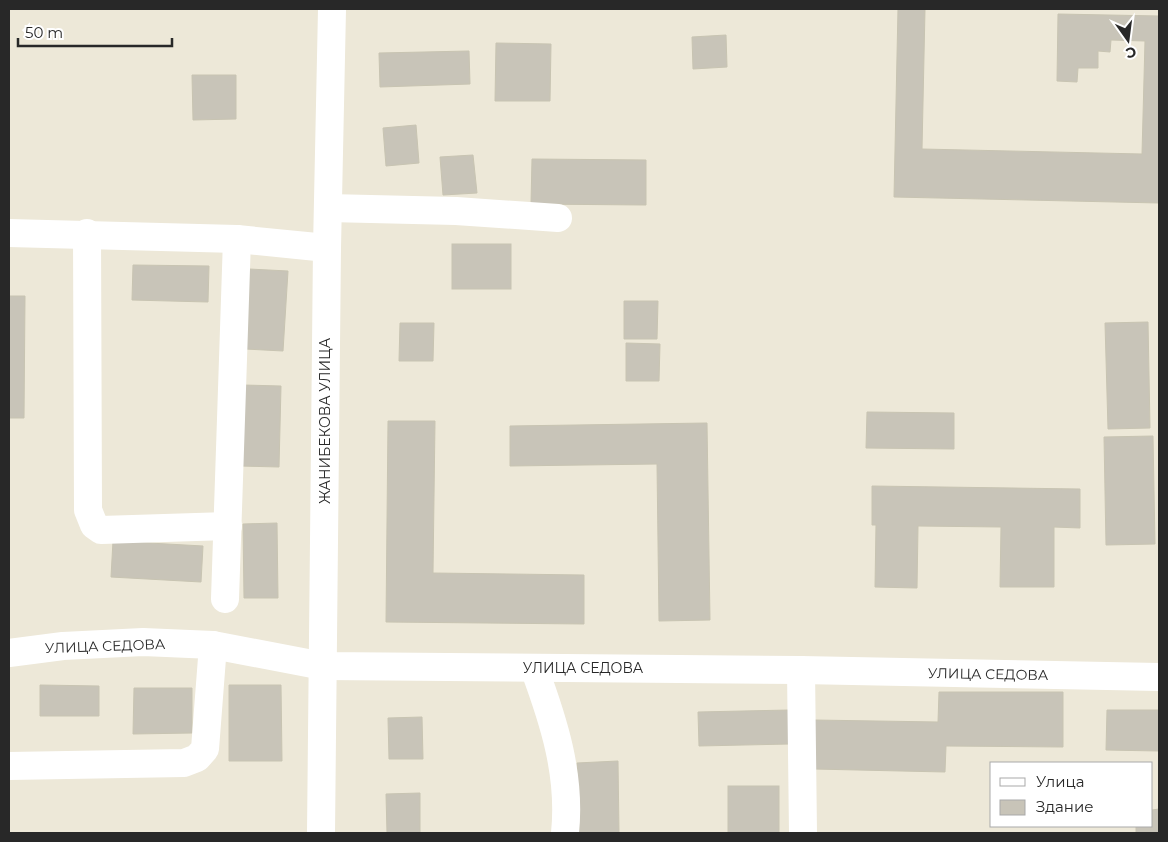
<svg xmlns="http://www.w3.org/2000/svg" width="1168" height="842" viewBox="0 0 1168 842" font-family="Montserrat,sans-serif">
  <rect width="100%" height="100%" fill="#ede8d8"/>
  <g fill="#c8c4b8" stroke="#c8c4b2">
    <path d="M 898,9 L 925,9 L 922,149 L 1142,154 L 1145,41 L 1111,40 L 1110,52 L 1098,51 L 1098,68 L 1078,68 L 1077,82 L 1057,81 L 1058,14 L 1159,16 L 1159,203 L 894,197 Z"/>
    <path d="M 726,35 L 727,67 L 693,69 L 692,37 Z"/>
    <path d="M 496,43 L 551,44 L 550,101 L 495,101 Z"/>
    <path d="M 469,51 L 470,84 L 380,87 L 379,53 Z"/>
    <path d="M 192,75 L 236,75 L 236,119 L 193,120 Z"/>
    <path d="M 416,125 L 419,163 L 386,166 L 383,128 Z"/>
    <path d="M 473,155 L 477,193 L 443,195 L 440,157 Z"/>
    <path d="M 532,159 L 646,160 L 646,205 L 531,204 Z"/>
    <rect x="452" y="244" width="59" height="45"/>
    <path d="M 133,265 L 209,266 L 208,302 L 132,300 Z"/>
    <path d="M 249,269 L 288,271 L 283,351 L 245,349 Z"/>
    <path d="M 9,296 L 25,296 L 24,418 L 9,418 Z"/>
    <path d="M 624,301 L 658,301 L 657,339 L 624,339 Z"/>
    <path d="M 1148,322 L 1150,428 L 1108,429 L 1105,323 Z"/>
    <path d="M 400,323 L 434,323 L 433,361 L 399,361 Z"/>
    <path d="M 626,343 L 660,344 L 659,381 L 626,381 Z"/>
    <path d="M 243,385 L 281,386 L 279,467 L 240,466 Z"/>
    <path d="M 867,412 L 954,413 L 954,449 L 866,448 Z"/>
    <path d="M 388,421 L 435,421 L 433,573 L 584,575 L 584,624 L 386,622 Z"/>
    <path d="M 707,423 L 710,620 L 659,621 L 657,464 L 510,466 L 510,426 Z"/>
    <path d="M 1153,436 L 1155,544 L 1106,545 L 1104,437 Z"/>
    <path d="M 872,486 L 1080,489 L 1080,528 L 1054,527 L 1054,587 L 1000,587 L 1001,527 L 918,526 L 917,588 L 875,587 L 876,525 L 872,525 Z"/>
    <path d="M 277,523 L 278,598 L 244,598 L 243,524 Z"/>
    <path d="M 113,541 L 203,546 L 201,582 L 111,577 Z"/>
    <path d="M 40,685 L 99,686 L 99,716 L 40,716 Z"/>
    <path d="M 229,685 L 281,685 L 282,761 L 229,761 Z"/>
    <path d="M 134,688 L 192,688 L 192,733 L 133,734 Z"/>
    <path d="M 939,692 L 1063,692 L 1063,747 L 946,746 L 945,772 L 814,769 L 814,720 L 938,722 Z"/>
    <path d="M 789,710 L 790,744 L 699,746 L 698,712 Z"/>
    <path d="M 1107,710 L 1159,710 L 1159,751 L 1106,750 Z"/>
    <path d="M 422,717 L 423,759 L 389,759 L 388,718 Z"/>
    <path d="M 618,761 L 619,833 L 579,833 L 577,763 Z"/>
    <rect x="728" y="786" width="51" height="47"/>
    <path d="M 420,793 L 420,833 L 387,833 L 386,794 Z"/>
    <path d="M 1159,809 L 1159,833 L 1136,833 L 1136,826 L 1152,826 L 1152,810 Z"/>
  </g>
  <g fill="none" stroke-linecap="round" stroke-linejoin="round">
    <g stroke="#fff" stroke-width="28">
      <path d="M 328,208 L 456,211 L 558,218"/>
      <path d="M 9,233 L 237,239 L 327,248"/>
      <path d="M 87,233 L 88,510 L 94,525 L 101,530 L 228,526"/>
      <path d="M 225,599 L 237,239"/>
      <path d="M 9,653 L 63,646 L 143,642 L 213,645 L 323,666 L 801,670 L 1159,677"/>
      <path d="M 534,668 C 554,722 571,775 565,833"/>
      <path d="M 801,670 L 803,833"/>
      <path d="M 9,766 L 184,763 L 197,758 L 205,749 L 213,645"/>
      <path d="M 321,833 L 327,248 L 332,9"/>
    </g>
  </g>
  <g text-anchor="middle" dominant-baseline="central" stroke-width="5" stroke-linejoin="round" paint-order="stroke">
    <g font-size="14" fill="#282828" stroke="#fff">
      <text transform="translate(325 421) rotate(-90)">ЖАНИБЕКОВА УЛИЦА</text>
      <text transform="translate(105 646) rotate(-2)">УЛИЦА СЕДОВА</text>
      <text x="583" y="668">УЛИЦА СЕДОВА</text>
      <text transform="translate(988 674) rotate(1)">УЛИЦА СЕДОВА</text>
    </g>
  </g>
  <rect width="1168" height="842" fill="none" stroke="#282828" stroke-width="20"/>
  <rect x="990" y="762" width="162" height="65" fill="#ffffff" stroke="#a9a9a9"/>
  <rect x="1000" y="778" width="25" height="8" fill="#ffffff" stroke="#a9a9a9"/>
  <text x="1036" y="787" font-size="15" fill="#282828">Улица</text>
  <rect x="1000" y="800" width="25" height="15" fill="#c8c4b8" stroke="#a9a9a9"/>
  <text x="1036" y="812" font-size="15" fill="#282828">Здание</text>
  <g transform="translate(1128 40) rotate(166)" stroke="#ffffff" stroke-width="4" paint-order="stroke">
  <path d="M0-4L9 19L0 12L-9 19Z" fill="#282828"/>
  <text y="-8" font-size="14" font-weight="bold" text-anchor="middle" fill="#282828">С</text>
  </g>
  <path d="M18 38v8h154v-8" fill="none" stroke="#282828" stroke-width="2.5"/>
  <text x="25" y="38" font-size="15" fill="#282828" stroke="#ffffff" stroke-width="4" paint-order="stroke">50 m</text>
</svg>
